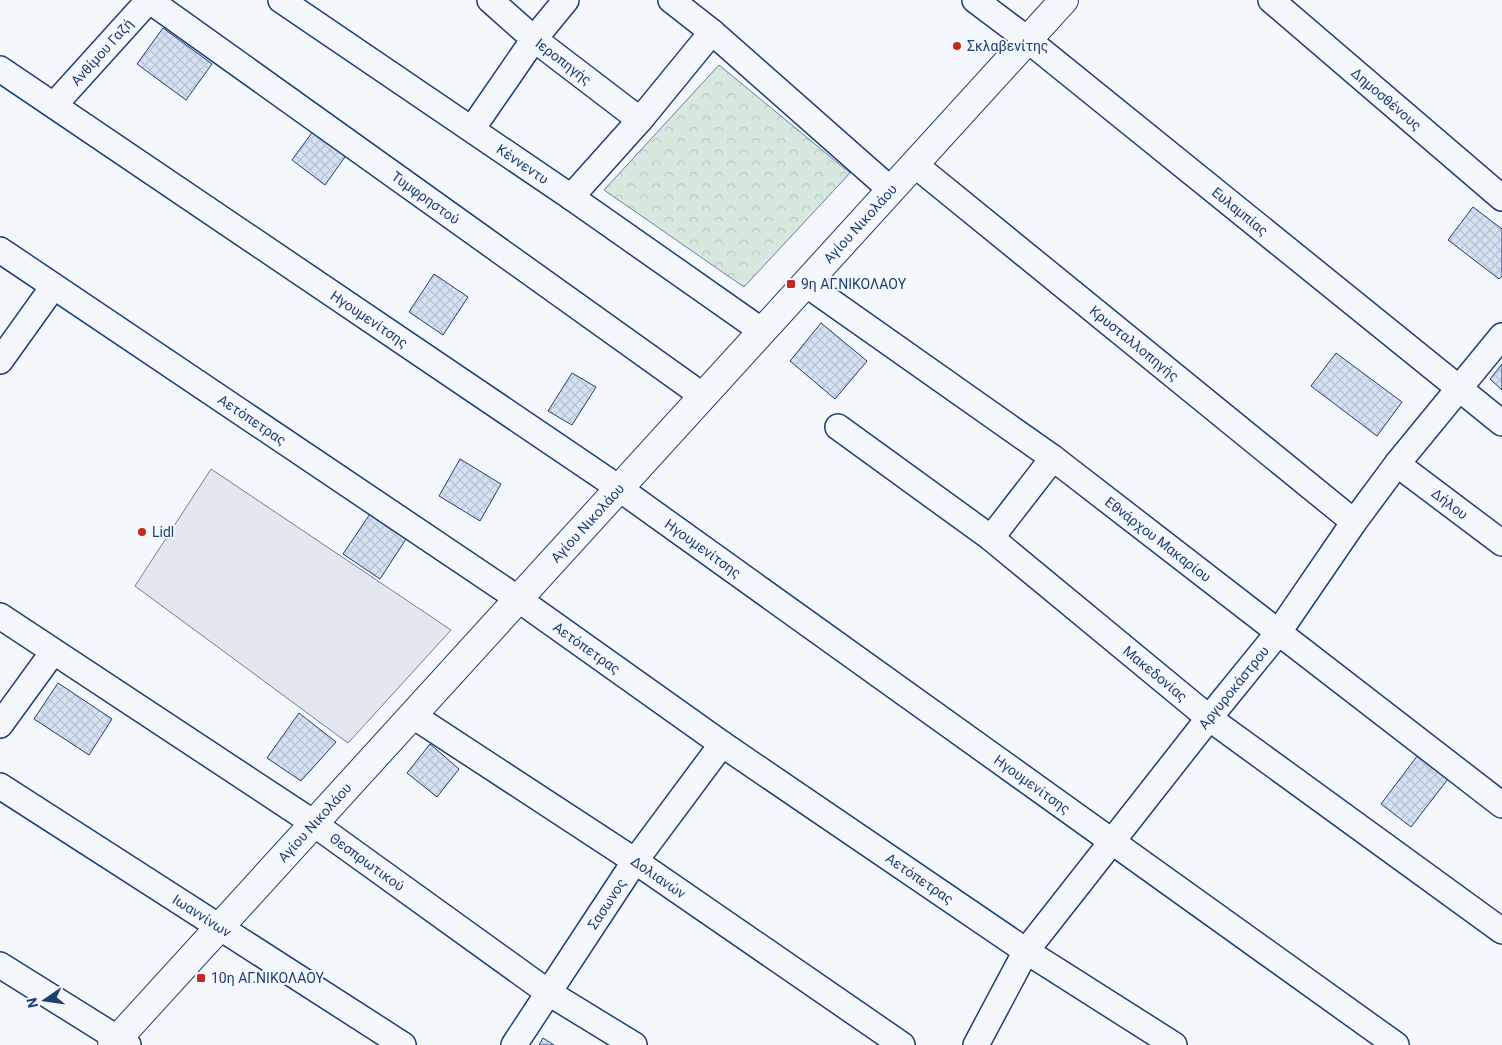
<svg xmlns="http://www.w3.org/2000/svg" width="1502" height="1045" viewBox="0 0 1502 1045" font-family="Roboto,sans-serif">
  <defs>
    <pattern id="park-crowns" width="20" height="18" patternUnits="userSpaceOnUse" patternTransform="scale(1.25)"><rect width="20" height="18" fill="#d7e8df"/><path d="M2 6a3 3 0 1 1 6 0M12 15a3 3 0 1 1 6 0" fill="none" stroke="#b8c8c3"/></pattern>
    <pattern id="building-cross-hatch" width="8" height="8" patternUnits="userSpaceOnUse" patternTransform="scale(1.25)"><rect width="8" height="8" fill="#d5e0f0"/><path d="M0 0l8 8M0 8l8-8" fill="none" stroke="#b6c1d1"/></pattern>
  </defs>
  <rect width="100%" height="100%" fill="#f4f7fb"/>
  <path fill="url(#park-crowns)" stroke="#687fa3" d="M 719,65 L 850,173 L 744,287 L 604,190 Z"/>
  <path fill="#e3e8f0" stroke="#687fa3" d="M 211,469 L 451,630 L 348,743 L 135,586 Z"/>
  <g fill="url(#building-cross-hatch)" stroke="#1d3f73">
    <path d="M 163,28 L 212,64 L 186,100 L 137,64 Z"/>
    <path d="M 319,123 L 352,147 L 325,185 L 292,160 Z"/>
    <path d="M 1473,207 L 1502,229 L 1502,276 L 1499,279 L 1448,240 Z"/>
    <path d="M 434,274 L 468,297 L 443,335 L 409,312 Z"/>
    <path d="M 821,323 L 867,361 L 835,399 L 790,361 Z"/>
    <path d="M 1336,353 L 1402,402 L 1377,436 L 1311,386 Z"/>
    <path d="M 1502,364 L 1502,390 L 1490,379 Z"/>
    <path d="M 572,373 L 596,387 L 572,425 L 548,411 Z"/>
    <path d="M 460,459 L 501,484 L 480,521 L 439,496 Z"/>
    <path d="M 372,511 L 408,536 L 380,579 L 343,554 Z"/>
    <path d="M 58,683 L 112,719 L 89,755 L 34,719 Z"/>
    <path d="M 299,713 L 336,742 L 301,781 L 267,758 Z"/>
    <path d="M 430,744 L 459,769 L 437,797 L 407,773 Z"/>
    <path d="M 1424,747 L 1455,770 L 1411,827 L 1381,804 Z"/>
    <path d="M 543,1038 L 554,1045 L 539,1045 Z"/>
  </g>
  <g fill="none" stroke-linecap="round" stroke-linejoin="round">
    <g stroke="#1d3f73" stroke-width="28">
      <g id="street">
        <path id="s1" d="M 149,0 L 703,396"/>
        <path id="s2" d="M 281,0 L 571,197 L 762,331"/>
        <path id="s3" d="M 490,0 L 534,39 L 640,120"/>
        <path d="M 671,0 L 712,32 L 891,190"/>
        <path id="s4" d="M 975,0 L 1023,36 L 1502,423"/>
        <path id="s5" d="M 1271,0 L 1502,198"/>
        <path id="s6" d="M 0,69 L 613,484 L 1396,1045"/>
        <path id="s7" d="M 55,104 L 149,0"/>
        <path d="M 472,129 L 534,39 L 566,0"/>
        <path id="s8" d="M 914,164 L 1354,522"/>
        <path d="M 571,197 L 640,120 L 712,32"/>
        <path id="s9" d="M 0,250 L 511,594 L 722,744 L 1026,951 L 1174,1045"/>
        <path id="s10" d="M 806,284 L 1053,458 L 1502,805"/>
        <path d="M 0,361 L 53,287"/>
        <path id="s11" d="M 838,427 L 991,538 L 1209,718 L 1502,931"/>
        <path id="s12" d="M 1397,464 L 1502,543"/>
        <path d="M 991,538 L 1053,458"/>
        <path id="s13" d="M 0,616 L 306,818 L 549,993 L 634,1045"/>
        <path id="s14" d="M 412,715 L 635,861 L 902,1045"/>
        <path d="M 0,725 L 53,652"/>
        <path id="s15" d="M 0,786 L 403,1045"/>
        <path d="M 0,965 L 128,1045"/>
        <path id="s16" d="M 514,1045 L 635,861 L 722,744"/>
        <path id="s17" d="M 976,1045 L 1026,951 L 1209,718 L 1278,633 L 1354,522 L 1397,464 L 1502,336"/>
      </g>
    </g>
    <g stroke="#1d3f73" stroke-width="30">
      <g id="secondary">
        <path id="s18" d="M 112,1045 L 1064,0"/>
      </g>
    </g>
    <use href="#street" stroke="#f4f7fb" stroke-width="25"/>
    <use href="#secondary" stroke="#f4f7fb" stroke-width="28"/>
  </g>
  <g fill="#c62828" stroke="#f4f7fb" stroke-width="2">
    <circle cx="957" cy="46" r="5"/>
    <rect x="786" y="279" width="10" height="10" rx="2.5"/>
    <circle cx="142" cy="532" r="5"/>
    <rect x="196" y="973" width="10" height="10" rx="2.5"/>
  </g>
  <g text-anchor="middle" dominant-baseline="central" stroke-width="4" stroke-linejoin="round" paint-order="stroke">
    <g font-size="14" fill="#1d3f73" stroke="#f4f7fb" text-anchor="start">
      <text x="967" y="46">Σκλαβενίτης</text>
      <text x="801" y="284">9η ΑΓ.ΝΙΚΟΛΑΟΥ</text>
      <text x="152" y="532">Lidl</text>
      <text x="211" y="978">10η ΑΓ.ΝΙΚΟΛΑΟΥ</text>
    </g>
    <g font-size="14" fill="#1d3f73" stroke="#f4f7fb">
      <text stroke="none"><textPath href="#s7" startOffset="70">Ανθίμου Γαζή</textPath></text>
      <text stroke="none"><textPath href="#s3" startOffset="96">Ιεροπηγής</textPath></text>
      <text stroke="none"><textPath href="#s5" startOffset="152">Δημοσθένους</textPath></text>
      <text stroke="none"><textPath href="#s2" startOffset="292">Κέννεντυ</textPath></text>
      <text stroke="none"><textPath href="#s1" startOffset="340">Τυμφρηστού</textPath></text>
      <text stroke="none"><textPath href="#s4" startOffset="339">Ευλαμπίας</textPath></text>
      <text stroke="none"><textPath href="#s18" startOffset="1111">Αγίου Νικολάου</textPath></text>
      <text stroke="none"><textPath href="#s6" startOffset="446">Ηγουμενίτσης</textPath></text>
      <text stroke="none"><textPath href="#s8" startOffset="284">Κρυσταλλοπηγής</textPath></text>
      <text stroke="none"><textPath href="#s9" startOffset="304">Αετόπετρας</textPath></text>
      <text stroke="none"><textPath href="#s12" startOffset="66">Δήλου</textPath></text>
      <text stroke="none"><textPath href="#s18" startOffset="706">Αγίου Νικολάου</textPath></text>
      <text stroke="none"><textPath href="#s10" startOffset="435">Εθνάρχου Μακαρίου</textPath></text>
      <text stroke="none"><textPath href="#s6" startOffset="851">Ηγουμενίτσης</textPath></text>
      <text stroke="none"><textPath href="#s9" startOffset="709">Αετόπετρας</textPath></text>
      <text stroke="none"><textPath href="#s11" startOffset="402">Μακεδονίας</textPath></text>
      <text stroke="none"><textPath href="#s17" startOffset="442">Αργυροκάστρου</textPath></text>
      <text stroke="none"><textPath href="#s6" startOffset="1256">Ηγουμενίτσης</textPath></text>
      <text stroke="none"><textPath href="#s18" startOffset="301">Αγίου Νικολάου</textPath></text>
      <text stroke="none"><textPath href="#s13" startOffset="442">Θεσπρωτικού</textPath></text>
      <text stroke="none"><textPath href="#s14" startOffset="295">Δολιανών</textPath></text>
      <text stroke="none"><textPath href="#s9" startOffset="1114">Αετόπετρας</textPath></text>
      <text stroke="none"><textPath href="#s16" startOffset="169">Σασωνος</textPath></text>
      <text stroke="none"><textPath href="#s15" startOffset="240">Ιωαννίνων</textPath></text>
    </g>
  </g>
  <g transform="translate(45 1000) rotate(257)" stroke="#f4f7fb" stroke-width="4" paint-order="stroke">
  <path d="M0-4L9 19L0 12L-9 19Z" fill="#1d3f73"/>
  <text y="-8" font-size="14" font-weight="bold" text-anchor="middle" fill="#1d3f73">N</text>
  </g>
</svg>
